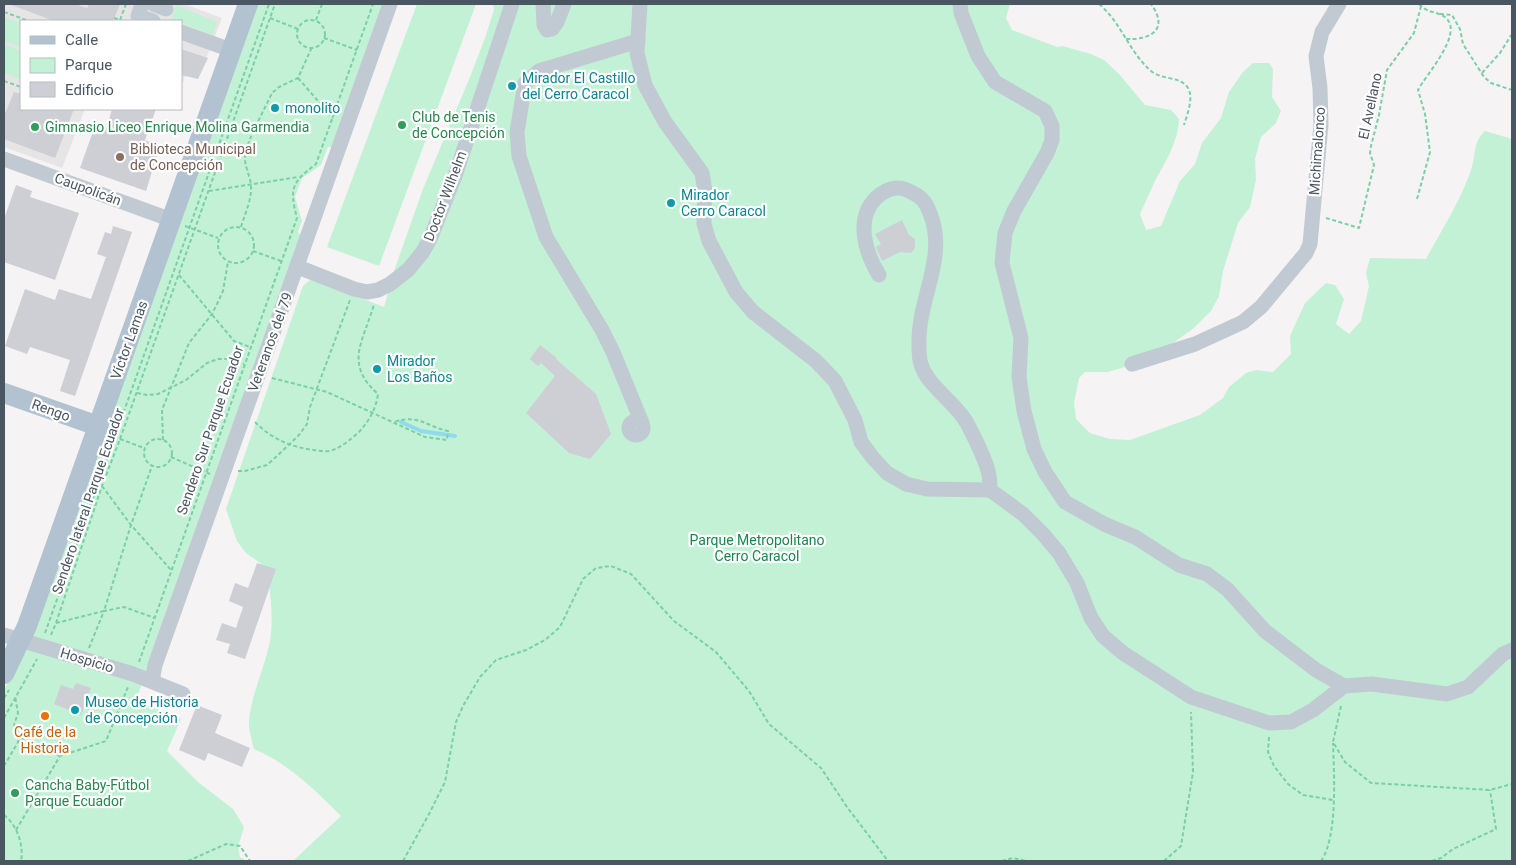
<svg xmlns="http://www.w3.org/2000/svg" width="1516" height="865" viewBox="0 0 1516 865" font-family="Roboto,sans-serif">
  <rect width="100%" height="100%" fill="#f5f3f3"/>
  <path fill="#e6e4e5" d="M 4,4 L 184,4 L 222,18 L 198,79 L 185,75 L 183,83 L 181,83 L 181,21 L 21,21 L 21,109 L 85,109 L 62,168 L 4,147 Z"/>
  <g fill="#c3f1d5">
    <path d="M 256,4 L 384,4 L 333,147 L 328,147 L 321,165 L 302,178 L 295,197 L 302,221 L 298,232 L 301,235 L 136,700 L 181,719 L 167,751 L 198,782 L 233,809 L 244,827 L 238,847 L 240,857 L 247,861 L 4,861 L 4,690 L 17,664 Z"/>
    <path d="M 417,4 L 476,4 L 379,266 L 327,247 Z"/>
    <path d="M 493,4 L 1010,4 L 1006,18 L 1012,30 L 1057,47 L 1062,46 L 1091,54 L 1104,60 L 1119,74 L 1145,105 L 1171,110 L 1179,119 C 1178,142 1166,161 1155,181 C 1150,192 1145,203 1140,214 L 1146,230 L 1161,226 L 1180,181 L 1195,164 L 1202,143 L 1221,118 L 1229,92 L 1243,72 L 1253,63 L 1269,63 L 1273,69 L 1272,97 L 1281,111 L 1276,123 L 1261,137 L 1255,159 L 1256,180 L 1250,207 L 1238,223 L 1223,271 L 1219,296 L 1211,311 L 1194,328 L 1163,350 L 1125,367 L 1108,372 L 1085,372 L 1079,378 L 1074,403 L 1076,419 L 1090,433 L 1110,439 L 1130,440 L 1200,415 L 1223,398 L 1229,387 L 1246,373 L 1256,370 L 1273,372 L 1291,354 L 1290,336 L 1305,303 L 1326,283 L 1335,285 L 1344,299 L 1336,324 L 1349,334 L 1361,321 L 1369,286 L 1366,273 L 1370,258 L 1426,259 C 1442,229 1462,199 1472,167 C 1476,153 1473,142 1485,131 L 1512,139 L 1512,861 L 293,861 L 341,816 C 315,790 289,764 254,749 C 252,742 250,734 249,727 C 248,703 265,667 270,641 C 274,616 270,593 267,568 L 245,552 L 237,541 L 226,509 L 303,286 L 310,280 L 317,281 L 384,307 L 394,271 L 423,189 L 470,77 L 485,38 L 494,10 Z"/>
    <path d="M 176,5 L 217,22 L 213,35 L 181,23 L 181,21 L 171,20 Z"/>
    <path d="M 4,17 L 21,23 L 21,47 L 4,41 Z"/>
    <path d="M 4,44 L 21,51 L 21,80 L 4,73 Z"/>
  </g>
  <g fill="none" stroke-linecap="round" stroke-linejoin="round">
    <path stroke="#90daee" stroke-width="4" d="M 401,422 L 421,431 L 455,436"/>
  </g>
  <g fill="#cdcfd5">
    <path d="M 9,4 L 75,4 L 87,8 L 89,4 L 120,4 L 113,21 L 54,21 Z"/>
    <path d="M 181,49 L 208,58 L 198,79 L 181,75 Z"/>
    <path d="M 14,92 L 21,94 L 21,109 L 74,109 L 55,158 L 4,139 L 4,116 Z"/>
    <path d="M 112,109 L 156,109 L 145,140 L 160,146 L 146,191 L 80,168 L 96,123 L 107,127 Z"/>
    <path d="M 16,185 L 32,191 L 30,197 L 79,213 L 55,280 L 4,262 L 4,219 Z"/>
    <path d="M 902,220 L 909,235 L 915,239 L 915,248 L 911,253 L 900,252 L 882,261 L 876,247 L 881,244 L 875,234 Z"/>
    <path d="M 113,226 L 132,232 L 75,396 L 60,391 L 70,360 L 30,347 L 27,354 L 5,346 L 25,289 L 55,300 L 59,289 L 91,299 L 106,257 L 97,254 L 105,232 L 111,234 Z"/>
    <path d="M 540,345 L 557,358 L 556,359 L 596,394 L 611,434 L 590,459 L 569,453 L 526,413 L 555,376 L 541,363 L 538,366 L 530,359 Z"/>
    <path d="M 257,563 L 276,569 L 245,659 L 227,653 L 230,644 L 216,640 L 222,623 L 236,628 L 243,607 L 229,601 L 235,583 L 248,588 Z"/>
    <path d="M 76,683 L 91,688 L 81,715 L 54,704 L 61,685 L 73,689 Z"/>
    <path d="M 197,705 L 222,715 L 215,733 L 250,748 L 242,767 L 208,753 L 205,761 L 179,750 Z"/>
  </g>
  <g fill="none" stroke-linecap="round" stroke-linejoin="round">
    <g stroke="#7ad0a6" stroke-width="2" stroke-dasharray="4 2.5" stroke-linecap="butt">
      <path d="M 1099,4 C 1121,22 1129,52 1151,71 C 1161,80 1181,76 1188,88 C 1194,98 1187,115 1184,125"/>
      <path d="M 4,12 L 29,21"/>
      <path d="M 1440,14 L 1452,15 L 1460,29 L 1463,44 L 1484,77 L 1491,83 L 1512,90"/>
      <path d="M 114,18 L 120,20 L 126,4"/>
      <path d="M 270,18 L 298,29"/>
      <path d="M 316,20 L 322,4"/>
      <circle cx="311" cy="34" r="14"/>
      <path d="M 324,38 L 357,50"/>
      <path d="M 1126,39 C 1152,40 1169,29 1151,4"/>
      <path d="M 1482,73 L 1500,53 L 1512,34"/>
      <path d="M 298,78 L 333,118"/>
      <path d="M 4,81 L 21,87"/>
      <path d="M 209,191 L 298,177"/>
      <path d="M 1417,199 L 1430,152 L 1425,114 L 1418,90 C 1425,76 1464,34 1446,18 C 1438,11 1428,14 1419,4"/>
      <path d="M 1326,218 L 1359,228 L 1374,165 L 1370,153 L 1371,146 L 1379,115 L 1387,70 L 1414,33 L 1421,6"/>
      <path d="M 185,226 L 218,238"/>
      <circle cx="236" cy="245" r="18"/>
      <path d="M 241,227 C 245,213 252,200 251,185 C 250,175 244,166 245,155 C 247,141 265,108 272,93 L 279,87 L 298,78 L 312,47"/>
      <path d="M 253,251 L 281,261"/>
      <path d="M 179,275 L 234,341 L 250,347"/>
      <path d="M 272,378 L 327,392 L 425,437 L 447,440 L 448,431 C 425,426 419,414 394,422"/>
      <path d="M 137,393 L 147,395 L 158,394 L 186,380 L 207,363 L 218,359 L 229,359 L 244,364"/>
      <path d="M 255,422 C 272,439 290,447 314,450 C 320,451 328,452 333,450 C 343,446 351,439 359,432 C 369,421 376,409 378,394 C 343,363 364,341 374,304"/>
      <path d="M 120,439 L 144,448"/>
      <circle cx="158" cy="453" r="14"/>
      <path d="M 163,440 L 162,410 L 189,343 L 212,314 L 217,304 L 223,291 L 228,262"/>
      <path d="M 171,457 L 210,474"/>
      <path d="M 238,471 L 245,471 L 267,465 L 277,456 L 299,435 L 307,424 L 310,407 L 350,300"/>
      <path d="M 102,486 L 131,525 L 171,570"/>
      <path d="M 56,623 L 104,611 L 131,525 L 152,466"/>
      <path d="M 45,633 L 269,4"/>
      <path d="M 51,635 L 56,623 L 102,486 L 120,439 L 275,4"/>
      <path d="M 89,648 L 104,611 L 124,607 L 155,618"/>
      <path d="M 139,662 L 297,218 C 289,188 292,182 316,164 L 373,4"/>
      <path d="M 4,698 L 9,690"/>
      <path d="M 1341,706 L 1333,742 L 1345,762 L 1371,783 L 1490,790 L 1512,784"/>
      <path d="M 4,718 L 37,659"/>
      <path d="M 1269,737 L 1268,752 L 1274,766 L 1288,784 L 1303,795 L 1333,800"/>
      <path d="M 21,738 L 60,756"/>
      <path d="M 4,766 L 21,737 L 14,725 L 18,713 L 15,696"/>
      <path d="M 4,815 C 17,825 24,845 21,861"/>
      <path d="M 16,830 L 60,756 L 106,741 L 128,687"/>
      <path d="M 188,861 L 226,844 L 240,846 L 250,861"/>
      <path d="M 403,861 L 429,814 L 445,782 L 456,722 L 463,706 L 480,677 L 496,660 L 526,650 L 545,640 L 560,627 L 583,579 L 596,568 L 611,566 L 631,574 L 674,621 L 716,652 L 749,691 L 769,724 L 821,768 L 847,807 L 888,861"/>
      <path d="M 1002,861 L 1013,858 L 1026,861"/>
      <path d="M 1164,861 L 1181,846 L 1193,772 L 1191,712"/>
      <path d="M 1321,861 C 1338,837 1334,773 1333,743"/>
      <path d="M 1432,861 L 1441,858 L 1453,849 L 1496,829 L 1490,790"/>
    </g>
    <g stroke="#c1cad2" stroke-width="15">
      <path d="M 142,4 L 138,16 L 153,21"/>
      <path d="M 153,4 L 166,9"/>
      <path d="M 543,4 L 544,25 L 547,30 L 552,29 L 557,22 L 564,4"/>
      <path d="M 640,4 L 637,53 L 645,85 L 665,122 L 702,173 L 705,191 L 704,224 L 709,241 L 736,292 L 753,312 L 816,361 L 835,381 L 855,420 L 861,442 L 873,458 L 887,473 L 906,484 L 927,489 L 990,490"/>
      <path d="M 960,4 L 961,13 L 978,56 L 995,82 L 1045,111 L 1052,126 L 1052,140 L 1047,153 L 1014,211 L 1005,233 L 1002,263 L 1021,338 L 1019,377 L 1024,411 L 1034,449 L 1045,472 L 1065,502 L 1104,524 L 1135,537 L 1179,565 L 1207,574 L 1227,589 L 1265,631 L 1316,670 L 1344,686"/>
      <path d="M 181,32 L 231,50"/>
      <path d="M 638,41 L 539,71 L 525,83 L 517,132 L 519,156 L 546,237 L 602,330 L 613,352 L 642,423"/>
      <path d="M 4,159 L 172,220"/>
      <path d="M 298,267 L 354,289 L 367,292 L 378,290 L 390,284 L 408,270 L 422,253 L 430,239 L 455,176 L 512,4"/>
      <path d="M 879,275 C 865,252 855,219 876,198 C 881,193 891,187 899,188 C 904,188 909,191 913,193 C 924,198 927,205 931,216 C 947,259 917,301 919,345 C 919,351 919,359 921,364 C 926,383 951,400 963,417 C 969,425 986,461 988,471 C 990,477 990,484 990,490"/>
      <path d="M 1132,364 L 1195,344 L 1243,322 L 1261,307 L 1306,253 L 1310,244 L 1321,125 L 1320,88 L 1316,56 L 1322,32 L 1339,4"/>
      <circle cx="636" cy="428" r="7"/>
      <path d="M 990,490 L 1023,514 L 1043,534 L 1059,553 L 1077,583 L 1091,618 L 1103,636 L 1123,653 L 1191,697 L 1269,723 L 1291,722 L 1313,710 L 1344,686 L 1372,684 L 1447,694 L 1468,687 L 1503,654 L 1512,650"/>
      <path d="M 4,635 L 133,674 L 183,694"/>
      <path d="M 152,681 L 155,665 L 390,4"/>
    </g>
    <g stroke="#b3c2d1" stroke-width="20">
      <path d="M 4,393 L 98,426"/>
      <path d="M 4,674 L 27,626 L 248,4"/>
    </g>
  </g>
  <g fill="#0f9aa8" stroke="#fff" stroke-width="2">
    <circle cx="512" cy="86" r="5"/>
    <circle cx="275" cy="108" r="5"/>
    <circle cx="671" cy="203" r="5"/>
    <circle cx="377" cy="369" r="5"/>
    <circle cx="75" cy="710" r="5"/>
  </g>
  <g fill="#2e9e5b" stroke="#fff" stroke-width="2">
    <circle cx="402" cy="125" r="5"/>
    <circle cx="35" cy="127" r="5"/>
    <circle cx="15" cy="793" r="5"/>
  </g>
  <circle fill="#8d6e63" stroke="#fff" stroke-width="2" cx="120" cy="157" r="5"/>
  <circle fill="#e8710a" stroke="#fff" stroke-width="2" cx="45" cy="716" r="5"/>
  <g text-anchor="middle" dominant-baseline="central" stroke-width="4.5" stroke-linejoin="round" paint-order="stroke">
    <g font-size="14" fill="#0d838f" stroke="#fff" text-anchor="start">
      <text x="522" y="78">Mirador El Castillo<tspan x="522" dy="16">del Cerro Caracol</tspan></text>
      <text x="285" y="108">monolito</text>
      <text x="681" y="195">Mirador<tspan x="681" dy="16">Cerro Caracol</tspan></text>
      <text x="387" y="361">Mirador<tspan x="387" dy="16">Los Baños</tspan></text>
      <text x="85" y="702">Museo de Historia<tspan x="85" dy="16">de Concepción</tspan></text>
    </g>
    <g font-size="14" fill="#4a5661" stroke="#fff">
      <text transform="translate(1370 106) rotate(-78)">El Avellano</text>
      <text transform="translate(1317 151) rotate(-86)">Michimalonco</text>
      <text transform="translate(88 189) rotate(20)">Caupolicán</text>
      <text transform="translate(445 196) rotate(-69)">Doctor Wilhelm</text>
      <text transform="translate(129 340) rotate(-70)">Víctor Lamas</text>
      <text transform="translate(270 342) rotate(-70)">Veteranos del 79</text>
      <text transform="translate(51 410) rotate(20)">Rengo</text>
      <text transform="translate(210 430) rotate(-71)">Sendero Sur Parque Ecuador</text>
      <text transform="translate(88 501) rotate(-71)">Sendero lateral Parque Ecuador</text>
      <text transform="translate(87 660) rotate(17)">Hospicio</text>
    </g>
    <g font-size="14" fill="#27864d" stroke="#fff" text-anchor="start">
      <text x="412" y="117">Club de Tenis<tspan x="412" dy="16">de Concepción</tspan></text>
      <text x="45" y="127">Gimnasio Liceo Enrique Molina Garmendia</text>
      <text x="25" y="785">Cancha Baby-Fútbol<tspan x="25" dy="16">Parque Ecuador</tspan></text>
    </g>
    <g font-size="14" fill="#785e54" stroke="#fff" text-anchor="start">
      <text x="130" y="149">Biblioteca Municipal<tspan x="130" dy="16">de Concepción</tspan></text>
    </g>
    <g font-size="14" fill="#17864f" stroke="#fff">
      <text x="757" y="540">Parque Metropolitano<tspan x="757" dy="16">Cerro Caracol</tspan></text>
    </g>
    <g font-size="14" fill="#c56008" stroke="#fff">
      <text x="45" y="732">Café de la<tspan x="45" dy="16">Historia</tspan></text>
    </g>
  </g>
  <rect width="1516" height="865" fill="none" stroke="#4a5661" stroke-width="10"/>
  <rect x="20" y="20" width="162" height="90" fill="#ffffff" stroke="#b7bbc0"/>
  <rect x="30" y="36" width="25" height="8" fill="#b3c2d1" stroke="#b7bbc0"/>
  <text x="65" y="45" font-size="15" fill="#4a5661">Calle</text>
  <rect x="30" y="58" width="25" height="15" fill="#c3f1d5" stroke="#b7bbc0"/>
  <text x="65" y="70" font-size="15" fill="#4a5661">Parque</text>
  <rect x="30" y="82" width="25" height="15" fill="#cdcfd5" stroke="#b7bbc0"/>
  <text x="65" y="95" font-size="15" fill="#4a5661">Edificio</text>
</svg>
